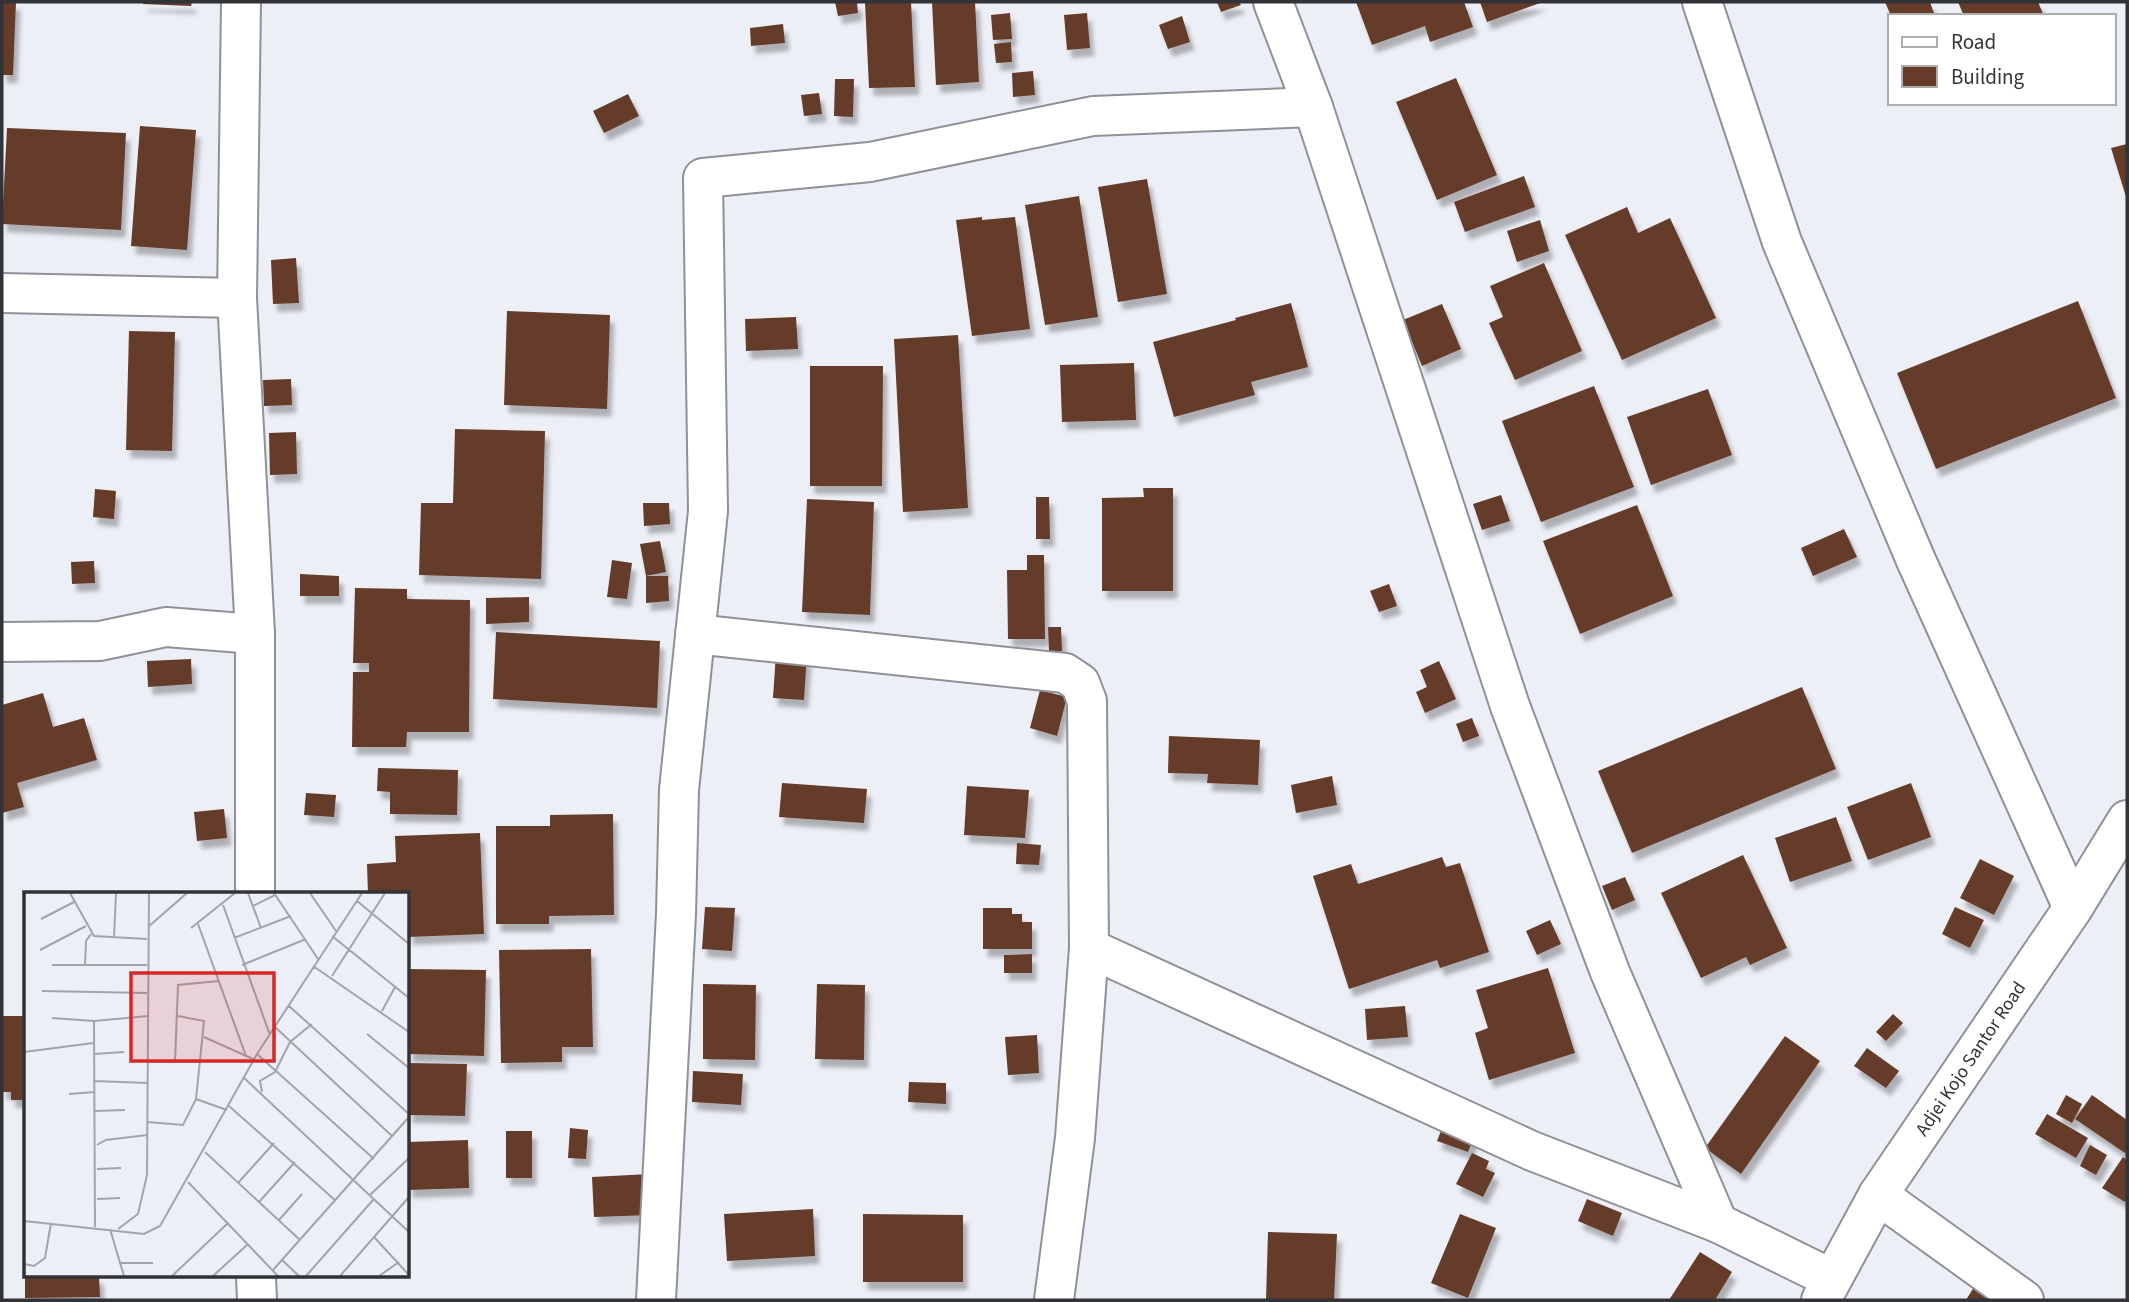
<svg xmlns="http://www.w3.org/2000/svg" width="2129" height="1302" viewBox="0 0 2129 1302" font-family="'Source Sans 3',sans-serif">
  <defs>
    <filter id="shadow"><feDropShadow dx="4.5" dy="8" stdDeviation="2" flood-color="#0004"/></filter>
  </defs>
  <rect width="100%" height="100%" fill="#edeff7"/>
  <g fill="#653b2a" filter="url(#shadow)">
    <path d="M 2,2 L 16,2 L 13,75 L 2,75 Z"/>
    <path d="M 143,2 L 192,2 L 191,6 L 143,4 Z"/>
    <path d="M 835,2 L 857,2 L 858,13 L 838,16 Z"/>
    <path d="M 865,2 L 911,2 L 915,87 L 869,88 Z"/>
    <path d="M 932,2 L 975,2 L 979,82 L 936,85 Z"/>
    <path d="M 1217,2 L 1239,2 L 1241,5 L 1221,12 Z"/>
    <path d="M 1356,2 L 1464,2 L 1473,27 L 1430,42 L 1425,26 L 1372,45 Z"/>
    <path d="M 1480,2 L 1543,2 L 1487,22 Z"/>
    <path d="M 1885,2 L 1930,2 L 1935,16 L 1891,16 Z"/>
    <path d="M 1958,2 L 2038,2 L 2044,16 L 1964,16 Z"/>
    <path d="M 1010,13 L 1012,39 L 993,40 L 991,15 Z"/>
    <path d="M 1087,13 L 1090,48 L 1067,50 L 1064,15 Z"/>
    <path d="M 1182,16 L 1190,42 L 1168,49 L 1159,25 Z"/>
    <path d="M 783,24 L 785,43 L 751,46 L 750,28 Z"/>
    <path d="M 1011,42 L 1012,62 L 996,63 L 994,44 Z"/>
    <path d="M 1033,71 L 1035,95 L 1013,97 L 1012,73 Z"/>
    <path d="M 1456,78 L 1497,175 L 1437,200 L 1396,102 Z"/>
    <path d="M 835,79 L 854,79 L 853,117 L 834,116 Z"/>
    <path d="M 819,93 L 822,114 L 804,116 L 801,95 Z"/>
    <path d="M 628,94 L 639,116 L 604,133 L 593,111 Z"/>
    <path d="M 140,126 L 196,130 L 187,250 L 131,246 Z"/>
    <path d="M 7,128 L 126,133 L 121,230 L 2,224 Z"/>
    <path d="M 2127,144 L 2127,200 L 2111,148 Z"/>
    <path d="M 1524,176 L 1535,207 L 1465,232 L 1454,202 Z"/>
    <path d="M 1147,179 L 1167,294 L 1118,302 L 1098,187 Z"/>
    <path d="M 1079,196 L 1098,317 L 1045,325 L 1025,205 Z"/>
    <path d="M 1627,207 L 1638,233 L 1670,218 L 1716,318 L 1622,360 L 1565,235 Z"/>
    <path d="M 982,217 L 982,220 L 1015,217 L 1030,329 L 972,336 L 956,220 Z"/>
    <path d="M 1540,220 L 1549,251 L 1517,262 L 1507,231 Z"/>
    <path d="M 296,258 L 299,303 L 273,304 L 271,260 Z"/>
    <path d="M 1544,263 L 1582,351 L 1515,380 L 1489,323 L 1503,317 L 1490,286 Z"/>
    <path d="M 2078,301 L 2116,398 L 1936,469 L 1897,373 Z"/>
    <path d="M 1291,303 L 1308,367 L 1251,382 L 1255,395 L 1174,417 L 1153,342 L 1236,320 L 1235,318 Z"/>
    <path d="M 1442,304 L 1461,349 L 1422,366 L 1403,320 Z"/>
    <path d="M 507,311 L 610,315 L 607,409 L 504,405 Z"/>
    <path d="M 796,317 L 798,349 L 746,351 L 745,319 Z"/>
    <path d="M 129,331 L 175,332 L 172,451 L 126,450 Z"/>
    <path d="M 958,335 L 968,508 L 903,512 L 894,339 Z"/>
    <path d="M 1134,363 L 1136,420 L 1062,422 L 1060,365 Z"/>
    <path d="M 810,366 L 883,366 L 882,486 L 810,486 Z"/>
    <path d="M 291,379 L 292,405 L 264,406 L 263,380 Z"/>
    <path d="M 1594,386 L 1634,487 L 1541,522 L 1502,421 Z"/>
    <path d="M 1708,389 L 1732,455 L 1651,485 L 1627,417 Z"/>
    <path d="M 455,429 L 545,431 L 541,579 L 419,575 L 421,503 L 453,503 Z"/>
    <path d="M 296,432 L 297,474 L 270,475 L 269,433 Z"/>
    <path d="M 1143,488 L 1173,488 L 1173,591 L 1102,591 L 1102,498 L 1144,497 Z"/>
    <path d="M 95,489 L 116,491 L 114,519 L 93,517 Z"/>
    <path d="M 1501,495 L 1510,521 L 1482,530 L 1473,504 Z"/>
    <path d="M 1036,497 L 1049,497 L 1050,539 L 1036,539 Z"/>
    <path d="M 807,499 L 874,502 L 870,615 L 802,612 Z"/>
    <path d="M 643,503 L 669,503 L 670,524 L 644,526 Z"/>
    <path d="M 1637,505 L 1673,596 L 1580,634 L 1543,541 Z"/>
    <path d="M 1844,529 L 1857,557 L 1813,576 L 1801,548 Z"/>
    <path d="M 660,541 L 666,572 L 646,576 L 668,576 L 669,601 L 646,603 L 646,576 L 640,544 Z"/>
    <path d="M 1027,555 L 1044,555 L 1045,639 L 1008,639 L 1007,570 L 1027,570 Z"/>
    <path d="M 612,560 L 632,563 L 627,599 L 607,597 Z"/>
    <path d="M 94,561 L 95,583 L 72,584 L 71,562 Z"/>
    <path d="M 300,574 L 339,576 L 339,596 L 300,596 Z"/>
    <path d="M 1389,584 L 1397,606 L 1379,612 L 1370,591 Z"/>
    <path d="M 355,588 L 407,589 L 407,599 L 470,600 L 469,732 L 407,732 L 406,747 L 352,747 L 353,672 L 369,672 L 369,663 L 353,663 Z"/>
    <path d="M 529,597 L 529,622 L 486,624 L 486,598 Z"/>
    <path d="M 1048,627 L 1061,627 L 1062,651 L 1049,651 Z"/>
    <path d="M 496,632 L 660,641 L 657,708 L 493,699 Z"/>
    <path d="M 776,653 L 807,654 L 804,700 L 773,698 Z"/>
    <path d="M 191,659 L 192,684 L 148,687 L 147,661 Z"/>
    <path d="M 1439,661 L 1456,699 L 1425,713 L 1416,692 L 1427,687 L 1420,670 Z"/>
    <path d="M 1802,687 L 1836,769 L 1632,853 L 1598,771 Z"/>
    <path d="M 1040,690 L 1067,697 L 1057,736 L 1030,728 Z"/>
    <path d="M 43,693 L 53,727 L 84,718 L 97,760 L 17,783 L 24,807 L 2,813 L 2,705 Z"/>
    <path d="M 1472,718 L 1479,736 L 1463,742 L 1456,724 Z"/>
    <path d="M 1169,736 L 1260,740 L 1258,785 L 1207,783 L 1208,774 L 1168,773 Z"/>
    <path d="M 378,768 L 458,770 L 457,815 L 390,814 L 390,792 L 377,791 Z"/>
    <path d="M 1332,776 L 1337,805 L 1296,813 L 1291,785 Z"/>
    <path d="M 782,783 L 867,789 L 864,823 L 779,817 Z"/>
    <path d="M 1911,783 L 1931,837 L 1868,860 L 1847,807 Z"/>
    <path d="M 967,786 L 1029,790 L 1025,838 L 964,835 Z"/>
    <path d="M 306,793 L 336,795 L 334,817 L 304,815 Z"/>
    <path d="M 224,809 L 227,838 L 197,841 L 194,812 Z"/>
    <path d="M 613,814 L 614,915 L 549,916 L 549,924 L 496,924 L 496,826 L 550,826 L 550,815 Z"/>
    <path d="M 1836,817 L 1852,861 L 1790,882 L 1775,838 Z"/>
    <path d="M 480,833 L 484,934 L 408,937 L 408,894 L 368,894 L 367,864 L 396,862 L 395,836 Z"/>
    <path d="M 1017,843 L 1041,845 L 1039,865 L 1016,864 Z"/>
    <path d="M 1743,855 L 1787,948 L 1750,965 L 1746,957 L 1701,978 L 1661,893 Z"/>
    <path d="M 1442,857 L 1446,867 L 1460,863 L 1489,952 L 1440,968 L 1437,960 L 1349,989 L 1313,876 L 1351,864 L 1358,884 Z"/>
    <path d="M 1980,859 L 2014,876 L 1994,915 L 1960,898 Z"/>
    <path d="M 1625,877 L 1635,900 L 1612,910 L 1602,886 Z"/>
    <path d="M 705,907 L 735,908 L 732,951 L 702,949 Z"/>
    <path d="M 1955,907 L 1984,920 L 1970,948 L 1942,934 Z"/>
    <path d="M 983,908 L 1012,908 L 1012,914 L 1022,914 L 1022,922 L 1032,922 L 1032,949 L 983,949 Z"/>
    <path d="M 1550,920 L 1561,944 L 1537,955 L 1526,931 Z"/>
    <path d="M 591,949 L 593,1047 L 562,1047 L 562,1062 L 501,1063 L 499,950 Z"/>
    <path d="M 1032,954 L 1032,973 L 1004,973 L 1004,955 Z"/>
    <path d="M 1548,968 L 1575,1053 L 1489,1080 L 1475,1033 L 1488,1028 L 1476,990 Z"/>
    <path d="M 408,969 L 486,970 L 484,1056 L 408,1054 Z"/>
    <path d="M 703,984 L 756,985 L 755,1060 L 703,1059 Z"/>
    <path d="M 817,984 L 865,985 L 864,1060 L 815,1059 Z"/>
    <path d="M 1405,1006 L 1408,1037 L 1367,1040 L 1365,1009 Z"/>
    <path d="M 1893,1014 L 1903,1023 L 1886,1041 L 1876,1032 Z"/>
    <path d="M 2,1016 L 26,1016 L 26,1100 L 11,1100 L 11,1092 L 2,1092 Z"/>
    <path d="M 1037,1035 L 1039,1073 L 1008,1075 L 1005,1037 Z"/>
    <path d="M 1785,1036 L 1820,1061 L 1741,1174 L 1705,1148 Z"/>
    <path d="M 1867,1048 L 1899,1071 L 1886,1088 L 1854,1066 Z"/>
    <path d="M 408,1063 L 467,1064 L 465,1116 L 408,1115 Z"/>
    <path d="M 693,1071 L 743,1074 L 741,1105 L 692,1102 Z"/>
    <path d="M 909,1082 L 946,1083 L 946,1104 L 908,1102 Z"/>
    <path d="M 2066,1095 L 2082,1104 L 2072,1123 L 2056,1114 Z"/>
    <path d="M 2092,1095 L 2127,1120 L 2127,1149 L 2125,1153 L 2075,1119 Z"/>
    <path d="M 2047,1114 L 2088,1138 L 2076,1158 L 2035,1134 Z"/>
    <path d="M 1444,1123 L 1475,1134 L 1468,1152 L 1437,1141 Z"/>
    <path d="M 570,1128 L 588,1130 L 586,1159 L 568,1158 Z"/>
    <rect x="506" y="1131" width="26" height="47"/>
    <path d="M 468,1140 L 469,1188 L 408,1190 L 408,1142 Z"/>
    <path d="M 2090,1145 L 2107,1155 L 2096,1175 L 2080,1166 Z"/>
    <path d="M 1472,1153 L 1489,1161 L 1486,1169 L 1495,1173 L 1483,1197 L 1456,1184 Z"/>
    <path d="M 2123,1157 L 2127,1160 L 2127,1198 L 2125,1202 L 2102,1188 Z"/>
    <path d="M 650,1174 L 651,1215 L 594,1217 L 592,1177 Z"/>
    <path d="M 1587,1199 L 1622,1213 L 1613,1236 L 1578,1221 Z"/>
    <path d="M 23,1203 L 26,1203 L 26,1243 L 24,1243 Z"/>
    <path d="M 813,1209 L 815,1256 L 727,1261 L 724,1214 Z"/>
    <path d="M 863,1214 L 963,1215 L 963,1282 L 863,1282 Z"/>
    <path d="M 1460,1214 L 1496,1228 L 1468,1298 L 1431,1283 Z"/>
    <path d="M 1268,1232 L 1337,1234 L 1334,1300 L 1266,1300 Z"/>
    <path d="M 1700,1252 L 1732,1272 L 1715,1300 L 1669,1300 Z"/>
    <path d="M 25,1276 L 99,1276 L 100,1297 L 25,1298 Z"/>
    <path d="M 1974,1287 L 1994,1300 L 1966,1300 Z"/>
  </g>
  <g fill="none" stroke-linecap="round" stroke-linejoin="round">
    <g stroke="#8f9198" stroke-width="42">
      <g id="minor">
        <path d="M 241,2 L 237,298 L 255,634 L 255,894"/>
        <path d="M 1273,2 L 1313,107 L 1510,706 L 1610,972 L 1718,1223"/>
        <path d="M 1702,2 L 1782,242 L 1915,558 L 2073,908"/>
        <path d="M 2,293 L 237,298"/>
        <path d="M 695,634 L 1065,673 L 1080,683 L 1087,701 L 1089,948 L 1075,1138 L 1054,1300"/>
        <path d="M 2,642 L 100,641 L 166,627 L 255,634"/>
        <path d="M 1089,948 L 1532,1151 L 1718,1223 L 1832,1279"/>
        <path d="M 1878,1195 L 2024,1300"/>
        <path d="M 256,1276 L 257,1300"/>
        <path d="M 656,1300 L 676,914 L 679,790 L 708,511 L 703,178 L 870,162 L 1093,116 L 1313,107"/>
        <path d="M 1821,1300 L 1878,1195 L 2073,908 L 2127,820"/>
      </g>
    </g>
    <use href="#minor" stroke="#fff" stroke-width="38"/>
  </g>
  <g text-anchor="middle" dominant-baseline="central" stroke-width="7" stroke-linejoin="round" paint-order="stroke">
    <g font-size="19" fill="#323336" stroke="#fff">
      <text transform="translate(1971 1059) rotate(-56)">Adjei Kojo Santor Road</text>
    </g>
  </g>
  <g transform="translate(24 892)">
    <rect width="385" height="385" fill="#edeff7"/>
    <path fill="none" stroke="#a2a4aa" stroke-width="2" d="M 46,1 L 70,44 L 123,47M 224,1 L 237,36M 250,1 L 294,67M 286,1 L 312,39M 333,9 L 385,52M 199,13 L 246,143M 229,14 L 251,3M 17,27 L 50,10M 174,32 L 222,164M 124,35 L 163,1M 167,36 L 211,1M 308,44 L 385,106M 90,46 L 92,1M 210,46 L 267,24M 16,58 L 62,34M 28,73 L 123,73M 61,73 L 62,49 L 67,42M 218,73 L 282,47M 289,74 L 385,140M 308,84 L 361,1M 18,99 L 123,101M 265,114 L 385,222M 358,119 L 371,95M 154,124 L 180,129 L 172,207 L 203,218M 28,126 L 70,129 L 124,124M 70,129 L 71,335M 251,135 L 368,244M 343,142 L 385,176M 180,145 L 229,167M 0,160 L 69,151M 70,162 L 100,160M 233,162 L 350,267M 124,170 L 178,170M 151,170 L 154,93 L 195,89M 220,186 L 385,340M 71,189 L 124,191M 238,200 L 236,189 L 251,180 L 266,150 L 288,132M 45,202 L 71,200M 205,214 L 312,309M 71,219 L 101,218M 124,230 L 159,233 L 172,207M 73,253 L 82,248 L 123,243M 181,260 L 276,348M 73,277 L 97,276M 164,290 L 254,384M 214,291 L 250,251M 346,303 L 385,266M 73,307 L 96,306M 235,310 L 271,270M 255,328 L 278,302M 0,329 L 120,342 L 136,334 L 233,162 L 338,1M 86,337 L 100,384M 94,337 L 114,322 L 123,283 L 125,1M 350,345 L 385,383M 258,368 L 275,384M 95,371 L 129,371M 0,372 L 10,374 L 21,366 L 27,331M 249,378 L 385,225M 148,384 L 204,331M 189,384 L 224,352M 282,384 L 349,308M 316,384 L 385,305M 355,384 L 375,370"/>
    <path fill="#d62828" fill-opacity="0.15" stroke="#d62828" stroke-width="3.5" d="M 107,81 L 250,81 L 250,169 L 107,169 Z"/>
    <rect width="385" height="385" fill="none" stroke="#323336" stroke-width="3.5"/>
  </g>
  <rect width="2129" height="1302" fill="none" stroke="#323336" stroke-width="7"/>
  <rect x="1888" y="14" width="228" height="91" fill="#ffffff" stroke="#adadaf" stroke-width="2"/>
  <rect x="1902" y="37" width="35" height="10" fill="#ffffff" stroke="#adadaf" stroke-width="2"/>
  <text x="1951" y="49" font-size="21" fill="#323336">Road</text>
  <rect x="1902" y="66" width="35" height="21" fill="#653b2a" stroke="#adadaf" stroke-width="2"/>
  <text x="1951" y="84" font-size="21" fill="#323336">Building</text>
</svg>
